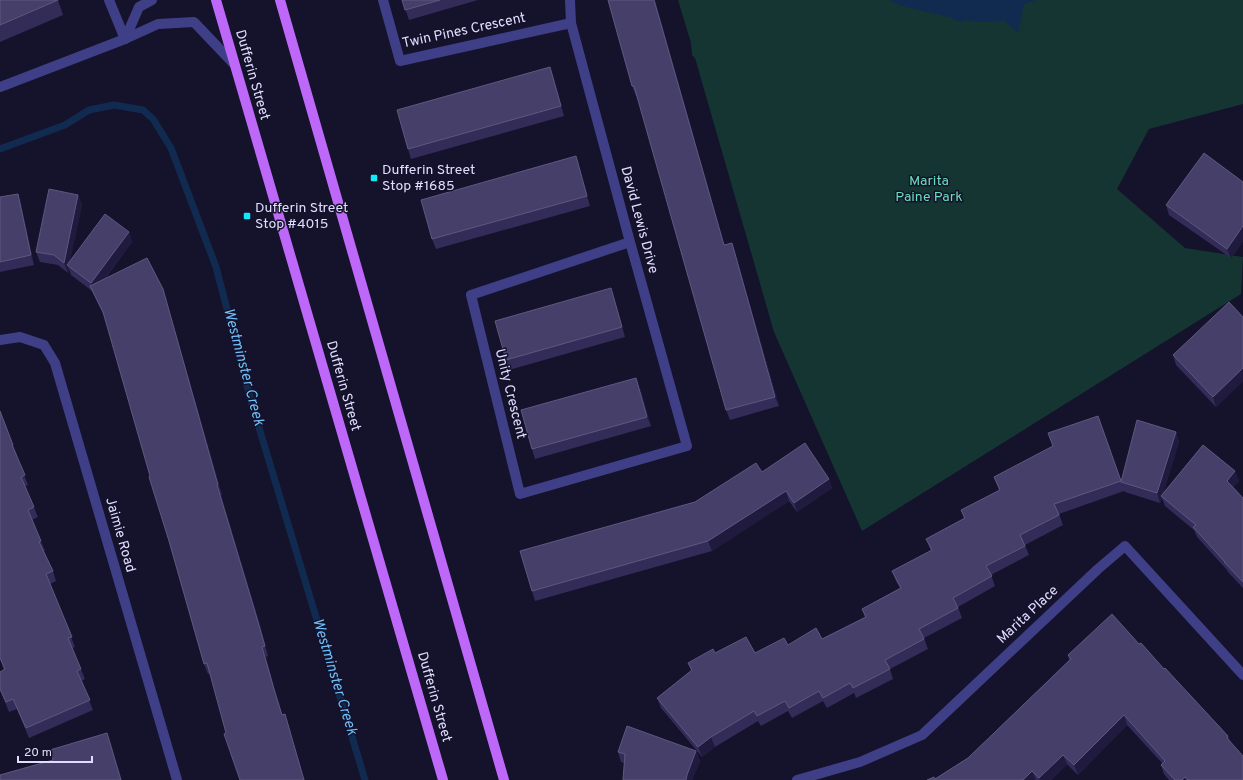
<svg xmlns="http://www.w3.org/2000/svg" width="1243" height="780" viewBox="0 0 1243 780" font-family="Overpass,sans-serif">
  <rect width="100%" height="100%" fill="#15122b"/>
  <path fill="#153532" d="M 678,0 L 1243,0 L 1243,104 L 1149,129 L 1117,189 L 1185,248 L 1243,257 L 1241,294 L 862,531 L 774,332 L 695,58 L 692,55 L 691,43 Z"/>
  <path fill="#112b50" d="M 889,0 L 1036,0 L 1024,4 L 1018,33 L 1004,21 L 982,22 L 965,20 L 961,22 L 956,21 L 952,18 L 902,6 Z"/>
  <g fill="none" stroke-linecap="round" stroke-linejoin="round">
    <path stroke="#112b50" stroke-width="7" d="M 0,149 L 65,125 L 89,110 L 114,105 L 143,110 L 153,119 L 171,148 L 216,267 L 251,401 L 365,780"/>
    <g stroke="#3f3f88" stroke-width="10">
      <path d="M 109,0 L 125,39"/>
      <path d="M 383,0 L 400,61 L 571,23"/>
      <path d="M 570,0 L 571,23 L 630,242 L 687,446 L 520,494 L 471,295 L 630,242"/>
      <path d="M 125,39 L 139,7 L 152,0"/>
      <path d="M 0,87 L 125,39 L 158,24 L 194,22 L 233,63"/>
      <path d="M 0,340 L 20,337 L 44,345 L 55,363 L 177,780"/>
      <path d="M 797,780 L 860,762 L 922,735 L 1098,569 L 1125,546 L 1243,675"/>
    </g>
    <g stroke="#be68fa" stroke-width="10">
      <path d="M 216,0 L 443,780"/>
      <path d="M 280,0 L 504,780"/>
    </g>
  </g>
  <g fill="#332c58">
    <path d="M 0,0 L 58,0 L 63,15 L 0,42 Z"/>
    <path d="M 402,0 L 478,0 L 409,20 Z"/>
    <path d="M 608,0 L 655,0 L 724,245 L 735,253 L 779,406 L 730,420 L 726,410 L 637,96 L 636,96 L 632,86 Z"/>
    <path d="M 553,76 L 564,116 L 411,159 L 408,149 Z"/>
    <path d="M 576,156 L 579,166 L 590,206 L 436,249 L 432,239 Z"/>
    <path d="M 1243,182 L 1243,241 L 1231,258 L 1169,215 L 1166,205 Z"/>
    <path d="M 18,194 L 21,204 L 34,265 L 0,272 L 0,197 Z"/>
    <path d="M 78,195 L 82,205 L 70,260 L 129,232 L 132,242 L 105,279 L 163,289 L 166,299 L 222,495 L 221,495 L 260,625 L 268,656 L 266,657 L 277,699 L 282,715 L 288,724 L 226,733 L 210,673 L 208,674 L 204,664 L 105,318 L 92,291 L 71,275 L 69,269 L 68,273 L 58,265 L 40,262 L 36,252 Z"/>
    <path d="M 614,298 L 625,337 L 509,370 L 506,360 Z"/>
    <path d="M 1243,317 L 1243,381 L 1216,407 L 1176,365 L 1173,355 Z"/>
    <path d="M 640,388 L 651,426 L 535,459 L 532,449 Z"/>
    <path d="M 0,411 L 13,445 L 17,455 L 16,455 L 28,485 L 25,486 L 38,517 L 32,520 L 45,551 L 44,551 L 53,571 L 56,581 L 50,584 L 75,647 L 72,648 L 85,679 L 81,681 L 93,710 L 29,738 L 17,709 L 9,712 L 0,690 L 0,672 L 4,670 L 0,659 Z"/>
    <path d="M 1098,416 L 1121,481 L 1176,432 L 1179,442 L 1163,494 L 1235,471 L 1239,481 L 1233,487 L 1243,498 L 1243,588 L 1228,572 L 1227,570 L 1197,537 L 1194,530 L 1165,506 L 1162,498 L 1160,503 L 1125,492 L 1124,491 L 1059,514 L 1063,525 L 1025,545 L 1029,555 L 991,575 L 995,586 L 958,607 L 962,618 L 924,638 L 928,649 L 890,669 L 893,679 L 856,698 L 854,693 L 827,708 L 823,701 L 792,718 L 788,711 L 761,726 L 758,721 L 715,747 L 702,757 L 661,708 L 657,698 L 691,671 L 688,663 L 715,653 L 755,653 L 788,645 L 822,639 L 865,617 L 862,609 L 900,588 L 896,581 L 892,571 L 931,551 L 926,539 L 964,519 L 961,510 L 999,490 L 994,477 L 1053,446 Z"/>
    <path d="M 762,472 L 829,479 L 832,488 L 797,512 L 789,501 L 712,551 L 535,601 L 532,591 L 695,502 Z"/>
    <path d="M 1139,644 L 1164,669 L 1228,736 L 1243,780 L 1169,780 L 1164,774 L 1161,765 L 1162,763 L 1127,725 L 1078,775 L 1067,764 L 1051,780 L 927,780 L 935,779 L 968,758 L 1069,660 L 1068,655 Z"/>
    <path d="M 696,751 L 700,761 L 692,780 L 623,780 L 624,763 L 621,762 L 618,752 Z"/>
  </g>
  <g fill="#1f1a3e">
    <path d="M 654,0 L 655,0 L 727,255 L 724,245 Z"/>
    <path d="M 550,67 L 553,76 L 564,116 L 561,106 Z"/>
    <path d="M 576,156 L 579,166 L 590,206 L 587,196 Z"/>
    <path d="M 18,194 L 21,204 L 34,265 L 31,255 Z"/>
    <path d="M 78,195 L 82,205 L 69,267 L 67,265 L 69,269 L 68,273 L 64,263 Z"/>
    <path d="M 1243,226 L 1243,241 L 1231,258 L 1227,249 Z"/>
    <path d="M 129,232 L 132,242 L 94,293 L 91,283 Z"/>
    <path d="M 732,243 L 735,253 L 779,406 L 775,397 Z"/>
    <path d="M 163,289 L 166,299 L 222,495 L 218,485 Z"/>
    <path d="M 1243,368 L 1243,381 L 1216,407 L 1213,397 Z"/>
    <path d="M 636,378 L 640,388 L 651,426 L 647,417 Z"/>
    <path d="M 1176,432 L 1179,442 L 1162,497 L 1161,496 L 1162,498 L 1160,503 L 1157,493 Z"/>
    <path d="M 1235,471 L 1239,481 L 1231,490 L 1227,481 Z"/>
    <path d="M 829,479 L 832,488 L 797,512 L 794,503 Z"/>
    <path d="M 217,485 L 221,495 L 260,625 L 268,656 L 265,646 Z"/>
    <path d="M 786,491 L 789,501 L 712,551 L 708,541 Z"/>
    <path d="M 262,647 L 266,657 L 277,699 L 285,725 L 274,689 Z"/>
    <path d="M 285,714 L 288,724 L 305,780 L 304,780 Z"/>
    <path d="M 1124,715 L 1127,725 L 1078,775 L 1074,765 Z"/>
    <path d="M 107,733 L 111,743 L 122,780 L 121,780 Z"/>
    <path d="M 711,737 L 715,747 L 702,757 L 698,747 Z"/>
    <path d="M 696,751 L 700,761 L 692,780 L 686,780 L 687,775 Z"/>
    <path d="M 1063,755 L 1067,764 L 1051,780 L 1040,780 L 1039,778 Z"/>
    <path d="M 1032,771 L 1036,780 L 1023,780 Z"/>
    <path d="M 1185,777 L 1186,780 L 1182,780 Z"/>
  </g>
  <g fill="#463f69" stroke="#5e5881">
    <path d="M 0,0 L 58,0 L 0,25 Z"/>
    <path d="M 402,0 L 440,0 L 405,10 Z"/>
    <path d="M 608,0 L 654,0 L 724,245 L 732,243 L 775,397 L 726,410 L 634,86 L 632,86 Z"/>
    <path d="M 550,67 L 561,106 L 408,149 L 397,110 Z"/>
    <path d="M 1204,153 L 1243,182 L 1243,226 L 1227,249 L 1166,205 Z"/>
    <path d="M 576,156 L 587,196 L 432,239 L 421,200 Z"/>
    <path d="M 49,189 L 78,195 L 64,263 L 54,255 L 36,252 Z"/>
    <path d="M 18,194 L 31,255 L 0,262 L 0,197 Z"/>
    <path d="M 105,214 L 129,232 L 91,283 L 67,265 Z"/>
    <path d="M 147,258 L 163,289 L 218,485 L 217,485 L 256,615 L 265,646 L 262,647 L 274,689 L 282,715 L 285,714 L 304,780 L 240,780 L 224,734 L 226,733 L 207,663 L 204,664 L 169,541 L 149,477 L 150,476 L 103,312 L 90,286 Z"/>
    <path d="M 611,288 L 622,327 L 506,360 L 495,321 Z"/>
    <path d="M 1229,302 L 1243,317 L 1243,368 L 1213,397 L 1173,355 Z"/>
    <path d="M 636,378 L 647,417 L 532,449 L 521,410 Z"/>
    <path d="M 0,411 L 13,445 L 12,445 L 25,475 L 21,477 L 34,507 L 28,510 L 41,541 L 39,542 L 53,571 L 46,574 L 72,637 L 68,638 L 81,669 L 77,671 L 90,700 L 26,728 L 13,699 L 6,702 L 0,689 L 0,672 L 5,669 L 0,658 Z"/>
    <path d="M 1098,416 L 1121,481 L 1054,504 L 1059,515 L 1020,535 L 1025,546 L 986,566 L 992,576 L 953,598 L 958,608 L 919,629 L 924,639 L 885,660 L 890,669 L 853,688 L 850,683 L 823,698 L 819,691 L 789,708 L 785,701 L 757,716 L 754,711 L 711,737 L 698,747 L 657,698 L 692,670 L 688,663 L 713,649 L 715,653 L 746,637 L 755,653 L 784,638 L 788,645 L 816,628 L 822,639 L 866,617 L 862,609 L 901,588 L 892,571 L 932,550 L 926,539 L 965,518 L 961,510 L 1000,490 L 994,477 L 1053,446 L 1048,433 Z"/>
    <path d="M 1137,420 L 1176,432 L 1157,493 L 1121,482 Z"/>
    <path d="M 805,443 L 829,479 L 794,503 L 786,491 L 708,541 L 532,591 L 520,551 L 695,502 L 756,463 L 762,472 Z"/>
    <path d="M 1203,445 L 1235,471 L 1227,481 L 1243,498 L 1243,582 L 1224,562 L 1225,562 L 1193,527 L 1196,525 L 1161,496 Z"/>
    <path d="M 1112,614 L 1139,644 L 1141,643 L 1164,669 L 1165,668 L 1228,736 L 1227,738 L 1243,756 L 1243,780 L 1188,780 L 1185,777 L 1182,780 L 1175,780 L 1161,765 L 1165,761 L 1124,715 L 1074,765 L 1063,755 L 1039,778 L 1032,771 L 1023,780 L 927,780 L 934,777 L 935,779 L 968,758 L 1071,659 L 1068,655 Z"/>
    <path d="M 627,726 L 696,751 L 687,775 L 686,780 L 623,780 L 625,754 L 618,752 Z"/>
    <path d="M 107,733 L 121,780 L 0,780 L 0,775 L 53,760 L 50,750 Z"/>
  </g>
  <g fill="#10e9f7" stroke="#15122b" stroke-width="1.5">
    <rect x="370" y="174" width="8" height="8" rx="2"/>
    <rect x="243" y="212" width="8" height="8" rx="2"/>
  </g>
  <g text-anchor="middle" dominant-baseline="central" stroke-width="3" stroke-linejoin="round" paint-order="stroke">
    <g font-size="14" fill="#e0ddfe" stroke="#15122b">
      <text transform="translate(464 31) rotate(-12)">Twin Pines Crescent</text>
      <text transform="translate(252 75) rotate(74)">Dufferin Street</text>
      <text transform="translate(639 220) rotate(75)">David Lewis Drive</text>
      <text transform="translate(343 386) rotate(74)">Dufferin Street</text>
      <text transform="translate(510 394) rotate(76)">Unity Crescent</text>
      <text transform="translate(120 535) rotate(74)">Jaimie Road</text>
      <text transform="translate(1028 615) rotate(-43)">Marita Place</text>
      <text transform="translate(434 697) rotate(74)">Dufferin Street</text>
    </g>
    <g font-size="14" fill="#e0ddfe" stroke="#15122b" text-anchor="start">
      <text x="382" y="170">Dufferin Street<tspan x="382" dy="16">Stop #1685</tspan></text>
      <text x="255" y="208">Dufferin Street<tspan x="255" dy="16">Stop #4015</tspan></text>
    </g>
    <g font-size="14" fill="#69debc" stroke="#15122b">
      <text x="929" y="181">Marita<tspan x="929" dy="16">Paine Park</tspan></text>
    </g>
    <g font-size="15" font-style="italic" fill="#6fbffa" stroke="#15122b">
      <text transform="translate(243 367) rotate(75)">Westminster Creek</text>
      <text transform="translate(334 677) rotate(73)">Westminster Creek</text>
    </g>
  </g>
  <path d="M18 756v6h74v-6" fill="none" stroke="#e0ddfe" stroke-width="2"/>
  <text x="24" y="756" font-size="12" fill="#e0ddfe" stroke="#15122b" stroke-width="3" paint-order="stroke">20 m</text>
</svg>
